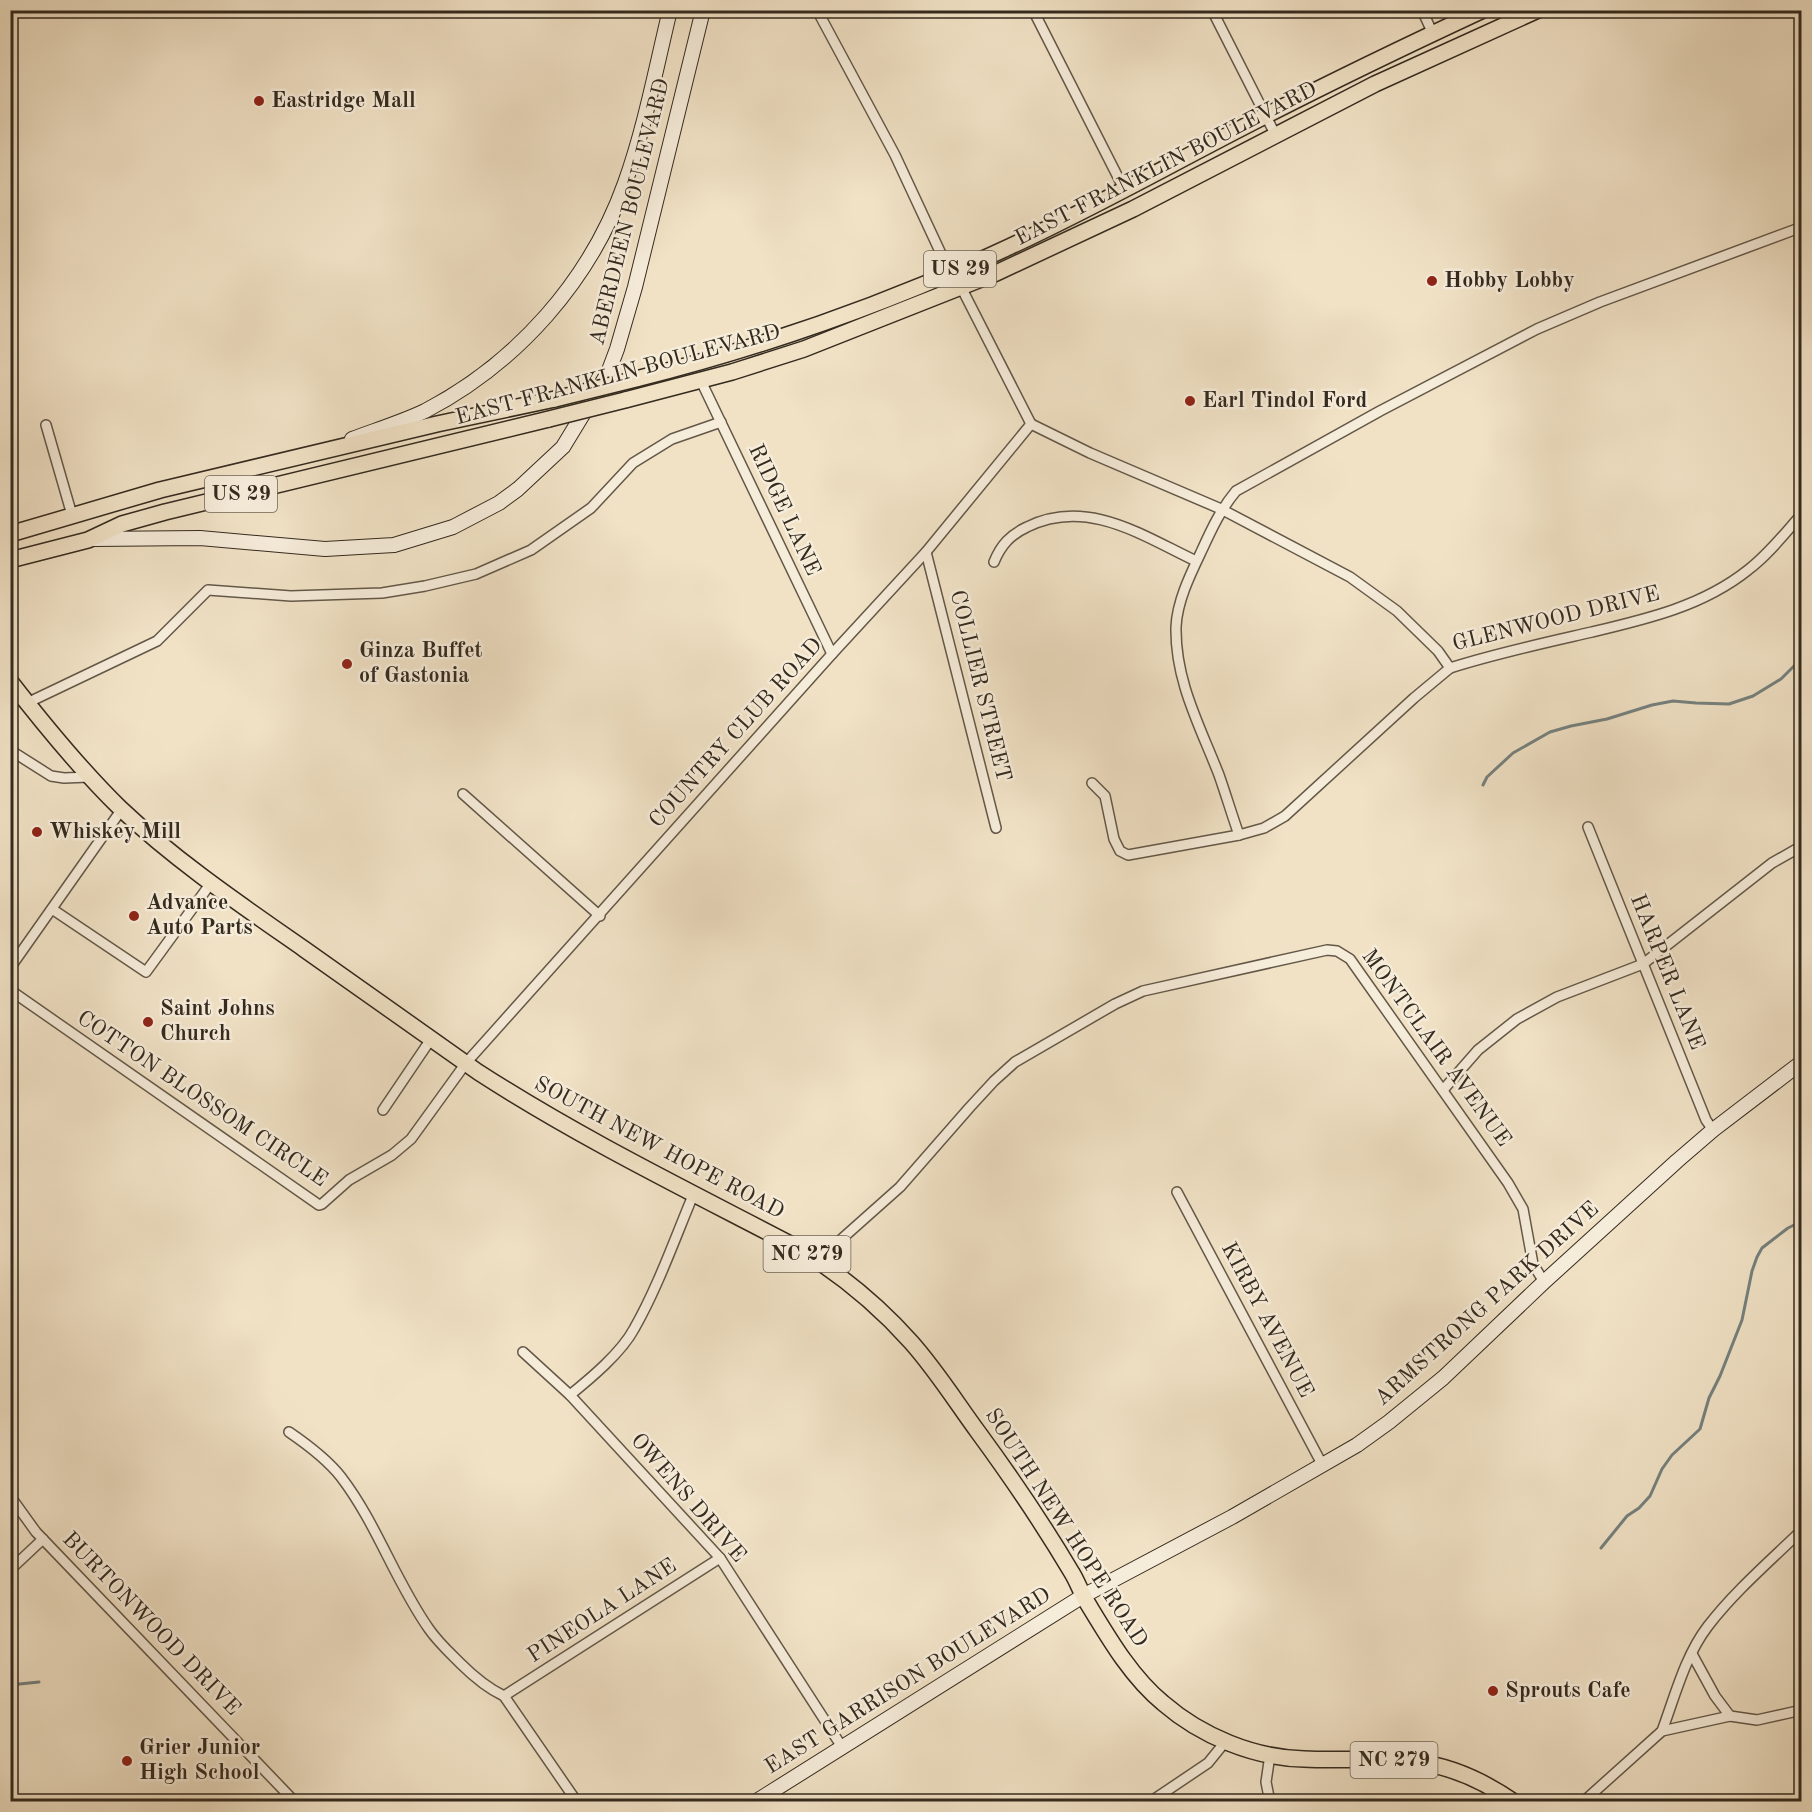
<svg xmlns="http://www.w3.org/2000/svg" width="1812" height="1812" viewBox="0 0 1812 1812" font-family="'Old Standard TT',serif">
  <rect width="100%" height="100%" fill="#f1e2c6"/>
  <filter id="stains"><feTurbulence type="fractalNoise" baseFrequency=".00333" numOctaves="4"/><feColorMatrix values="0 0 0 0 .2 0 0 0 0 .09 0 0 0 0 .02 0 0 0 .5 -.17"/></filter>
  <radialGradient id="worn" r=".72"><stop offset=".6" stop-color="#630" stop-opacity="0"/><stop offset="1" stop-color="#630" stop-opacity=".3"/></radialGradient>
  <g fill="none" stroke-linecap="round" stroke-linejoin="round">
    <g stroke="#75817f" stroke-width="3">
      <path d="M 1483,785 L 1487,777 L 1513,753 L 1550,732 L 1571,726 L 1607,719 L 1652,705 L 1673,701 L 1696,703 L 1729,704 L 1753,696 L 1781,679 L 1802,658"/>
      <path d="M 1601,1548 L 1627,1516 L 1639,1508 L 1650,1496 L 1662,1469 L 1672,1455 L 1700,1429 L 1709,1398 L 1720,1376 L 1742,1320 L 1752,1271 L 1757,1257 L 1762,1248 L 1788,1228 L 1802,1221"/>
      <path d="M 10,1685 L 39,1682"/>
    </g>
    <g stroke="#635848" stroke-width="12">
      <g id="minor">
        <path d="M 817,10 L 895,155 L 950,273 L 961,287 L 1031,424"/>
        <path d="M 1033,10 L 1124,189"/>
        <path d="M 1212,10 L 1276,136"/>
        <path d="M 1422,10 L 1433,34"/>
        <path d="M 701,381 L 832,654"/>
        <path d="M 1031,424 L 1090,453 L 1221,509 L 1350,577 L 1397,611 L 1438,651 L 1450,668 C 1497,653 1544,643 1592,632 C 1647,619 1703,606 1748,570 C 1769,554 1785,533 1802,514"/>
        <path d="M 46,425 L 72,515"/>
        <path d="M 926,552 L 996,828"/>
        <path d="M 994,562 C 1001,545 1010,535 1027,527 C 1087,497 1143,536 1196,561"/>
        <path d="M 27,703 L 157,641 L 208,590 L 291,596 L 382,593 L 425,586 L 476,574 L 531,550 L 591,508 L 633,463 L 672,439 L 721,422"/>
        <path d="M 10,750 L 51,776 L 64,778 L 89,777"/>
        <path d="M 1092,783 L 1105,796 L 1114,839 L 1120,851 L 1128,855 L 1239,835 L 1264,828 L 1285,816 L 1414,698 L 1450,668"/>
        <path d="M 463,794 L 600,916"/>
        <path d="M 1588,827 L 1706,1120 L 1713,1130"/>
        <path d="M 1239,835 C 1232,815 1226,795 1219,775 C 1200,726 1175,681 1176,627 C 1177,601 1191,573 1202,550 C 1212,528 1221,509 1236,491 L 1380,411 L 1537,329 L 1600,302 L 1802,227"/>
        <path d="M 52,909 L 146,972 L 211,883"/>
        <path d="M 10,968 L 122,809"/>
        <path d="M 10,990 L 319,1205 L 322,1204 L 349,1180 L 392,1155 L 411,1139 L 466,1063 L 832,654 L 926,552 L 1031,424"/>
        <path d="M 1443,1090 L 1478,1050 L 1517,1019 L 1557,997 L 1643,964 L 1772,863 L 1802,846"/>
        <path d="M 383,1110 L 431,1039"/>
        <path d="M 1177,1192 L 1323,1466"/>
        <path d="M 818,1260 L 900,1187 L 970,1107 L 994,1081 L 1015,1062 L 1115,1004 L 1143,991 L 1327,950 L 1337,951 L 1350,959 L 1508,1183 L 1523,1209 L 1533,1264 L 1544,1282"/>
        <path d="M 523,1352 L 570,1395 L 720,1558 L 842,1747"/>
        <path d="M 570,1395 C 591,1378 621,1353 634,1329 C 658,1287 675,1238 694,1193"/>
        <path d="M 289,1432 C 308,1445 327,1459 341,1477 C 377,1524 395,1581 429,1629 C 438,1642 449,1652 460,1663 C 473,1676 487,1688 504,1696 L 577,1802"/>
        <path d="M 10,1496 L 36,1532 L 295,1802"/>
        <path d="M 10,1570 L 43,1539"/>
        <path d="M 1692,1654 L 1715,1696 L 1730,1716"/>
        <path d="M 504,1696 L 720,1558"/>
        <path d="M 1662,1731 C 1675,1696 1685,1656 1708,1626 C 1735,1591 1770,1561 1802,1530"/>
        <path d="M 1150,1802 L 1208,1763 L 1225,1742"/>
        <path d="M 1270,1802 L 1266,1782 L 1270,1755"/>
        <path d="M 1583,1802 L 1662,1731 L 1730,1716 L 1757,1720 L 1802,1710"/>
      </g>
    </g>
    <g stroke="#342a1e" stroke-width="16">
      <g id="secondary">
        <path d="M 352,439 C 376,430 402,422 425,411 C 517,363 590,281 625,183 C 645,127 656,68 670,10"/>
        <path d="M 93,539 L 200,538 L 325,549 L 394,545 L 453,527 L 499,503 L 518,489 L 563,447 L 608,373 L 617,349 L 635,287 L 703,10"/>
        <path d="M 755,1802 L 1083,1596 L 1232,1517 L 1357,1445 L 1389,1422 L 1443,1378 L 1544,1282 L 1677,1161 L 1713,1130 L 1802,1062"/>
      </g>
    </g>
    <g stroke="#342a1e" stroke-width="18">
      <g id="primary">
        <path d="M 636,379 C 764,347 889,303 1009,247 C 1096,207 1180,159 1265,116 C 1337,79 1410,44 1483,10"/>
        <path d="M 625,400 L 732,372 L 804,349 L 994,274 L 1133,209 L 1375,84 L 1538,10"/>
        <path d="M 10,534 L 160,490 L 437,424 L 555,399"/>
        <path d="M 10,560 L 88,540 L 122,524 L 165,512 L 549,419"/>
        <path d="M 10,681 C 45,726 80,769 120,808 C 176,861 241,905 304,949 C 362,990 420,1031 478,1072 C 580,1138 689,1191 796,1247 C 839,1273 878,1305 911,1342 C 936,1370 956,1402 978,1432 C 1011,1477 1043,1524 1072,1573 C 1077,1581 1080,1590 1085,1599 C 1107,1635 1130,1676 1163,1703 C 1201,1736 1254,1758 1304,1759 C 1341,1761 1379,1757 1416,1762 C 1451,1766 1485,1782 1514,1802"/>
      </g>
    </g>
    <use href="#minor" stroke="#f6ecda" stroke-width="9"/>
    <use href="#secondary" stroke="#f6ecda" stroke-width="14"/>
    <use href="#primary" stroke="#f1e2c6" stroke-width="15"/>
    <g stroke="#342a1e" stroke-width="18" stroke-linecap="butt">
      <g id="primary-bridge">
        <path d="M 555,399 L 636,379"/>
        <path d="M 549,419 L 625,400"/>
      </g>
    </g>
    <use href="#primary-bridge" stroke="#f1e2c6" stroke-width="15"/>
  </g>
  <g fill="#8f2418" stroke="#f6ecda" stroke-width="2">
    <circle cx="259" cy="101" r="6"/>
    <circle cx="1432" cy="281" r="6"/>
    <circle cx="1190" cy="401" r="6"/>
    <circle cx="347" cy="664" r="6"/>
    <circle cx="37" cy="832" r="6"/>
    <circle cx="134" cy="916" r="6"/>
    <circle cx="148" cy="1022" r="6"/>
    <circle cx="1493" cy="1691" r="6"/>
    <circle cx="127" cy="1761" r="6"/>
  </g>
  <g text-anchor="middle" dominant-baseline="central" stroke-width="5" stroke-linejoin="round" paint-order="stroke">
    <g fill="#f6ecda" stroke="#6e6456" stroke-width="1.5">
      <rect x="924" y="251" width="72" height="36" rx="4.5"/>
      <rect x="205" y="476" width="72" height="36" rx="4.5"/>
      <rect x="763.5" y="1236" width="87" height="36" rx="4.5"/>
      <rect x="1350.5" y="1742" width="87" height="36" rx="4.5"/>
    </g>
    <g font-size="21" font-weight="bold" fill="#342a1e">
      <text x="960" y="269">US 29</text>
      <text x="241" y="494">US 29</text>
      <text x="807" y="1254">NC 279</text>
      <text x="1394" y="1760">NC 279</text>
    </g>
    <g font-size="22" font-weight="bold" fill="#342a1e" stroke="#f6ecda" text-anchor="start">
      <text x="271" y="101">Eastridge Mall</text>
      <text x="1444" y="281">Hobby Lobby</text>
      <text x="1202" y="401">Earl Tindol Ford</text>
      <text x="359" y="651">Ginza Buffet<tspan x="359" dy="25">of Gastonia</tspan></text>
      <text x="49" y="832">Whiskey Mill</text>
      <text x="146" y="903">Advance<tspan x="146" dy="25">Auto Parts</tspan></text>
      <text x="160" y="1009">Saint Johns<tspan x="160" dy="25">Church</tspan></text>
      <text x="1505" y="1691">Sprouts Cafe</text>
      <text x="139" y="1748">Grier Junior<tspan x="139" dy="25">High School</tspan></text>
    </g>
    <g font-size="22" fill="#342a1e" stroke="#f6ecda">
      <text transform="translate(1166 164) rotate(-27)">EAST FRANKLIN BOULEVARD</text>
      <text transform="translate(630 212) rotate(-76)">ABERDEEN BOULEVARD</text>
      <text transform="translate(618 375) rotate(-15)">EAST FRANKLIN BOULEVARD</text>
      <text transform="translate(784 510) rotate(65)">RIDGE LANE</text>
      <text transform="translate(1556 619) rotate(-14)">GLENWOOD DRIVE</text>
      <text transform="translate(980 686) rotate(76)">COLLIER STREET</text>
      <text transform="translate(736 733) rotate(-48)">COUNTRY CLUB ROAD</text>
      <text transform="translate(1667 972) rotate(68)">HARPER LANE</text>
      <text transform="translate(1436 1048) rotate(54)">MONTCLAIR AVENUE</text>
      <text transform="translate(202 1099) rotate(34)">COTTON BLOSSOM CIRCLE</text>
      <text transform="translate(659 1148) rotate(28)">SOUTH NEW HOPE ROAD</text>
      <text transform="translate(1487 1304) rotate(-42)">ARMSTRONG PARK DRIVE</text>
      <text transform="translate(1267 1320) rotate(62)">KIRBY AVENUE</text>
      <text transform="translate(688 1498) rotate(49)">OWENS DRIVE</text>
      <text transform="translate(1066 1528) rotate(57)">SOUTH NEW HOPE ROAD</text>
      <text transform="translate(602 1611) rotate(-33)">PINEOLA LANE</text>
      <text transform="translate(151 1624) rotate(46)">BURTONWOOD DRIVE</text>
      <text transform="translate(908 1681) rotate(-32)">EAST GARRISON BOULEVARD</text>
    </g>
  </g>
  <rect width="1812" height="1812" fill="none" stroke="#f1e2c6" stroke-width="36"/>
  <rect x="12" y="12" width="1788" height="1788" fill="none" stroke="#342a1e" stroke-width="3"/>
  <rect x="18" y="18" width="1776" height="1776" fill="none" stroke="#342a1e" stroke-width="1.5"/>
  <rect width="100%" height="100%" filter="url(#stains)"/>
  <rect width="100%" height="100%" fill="url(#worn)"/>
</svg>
